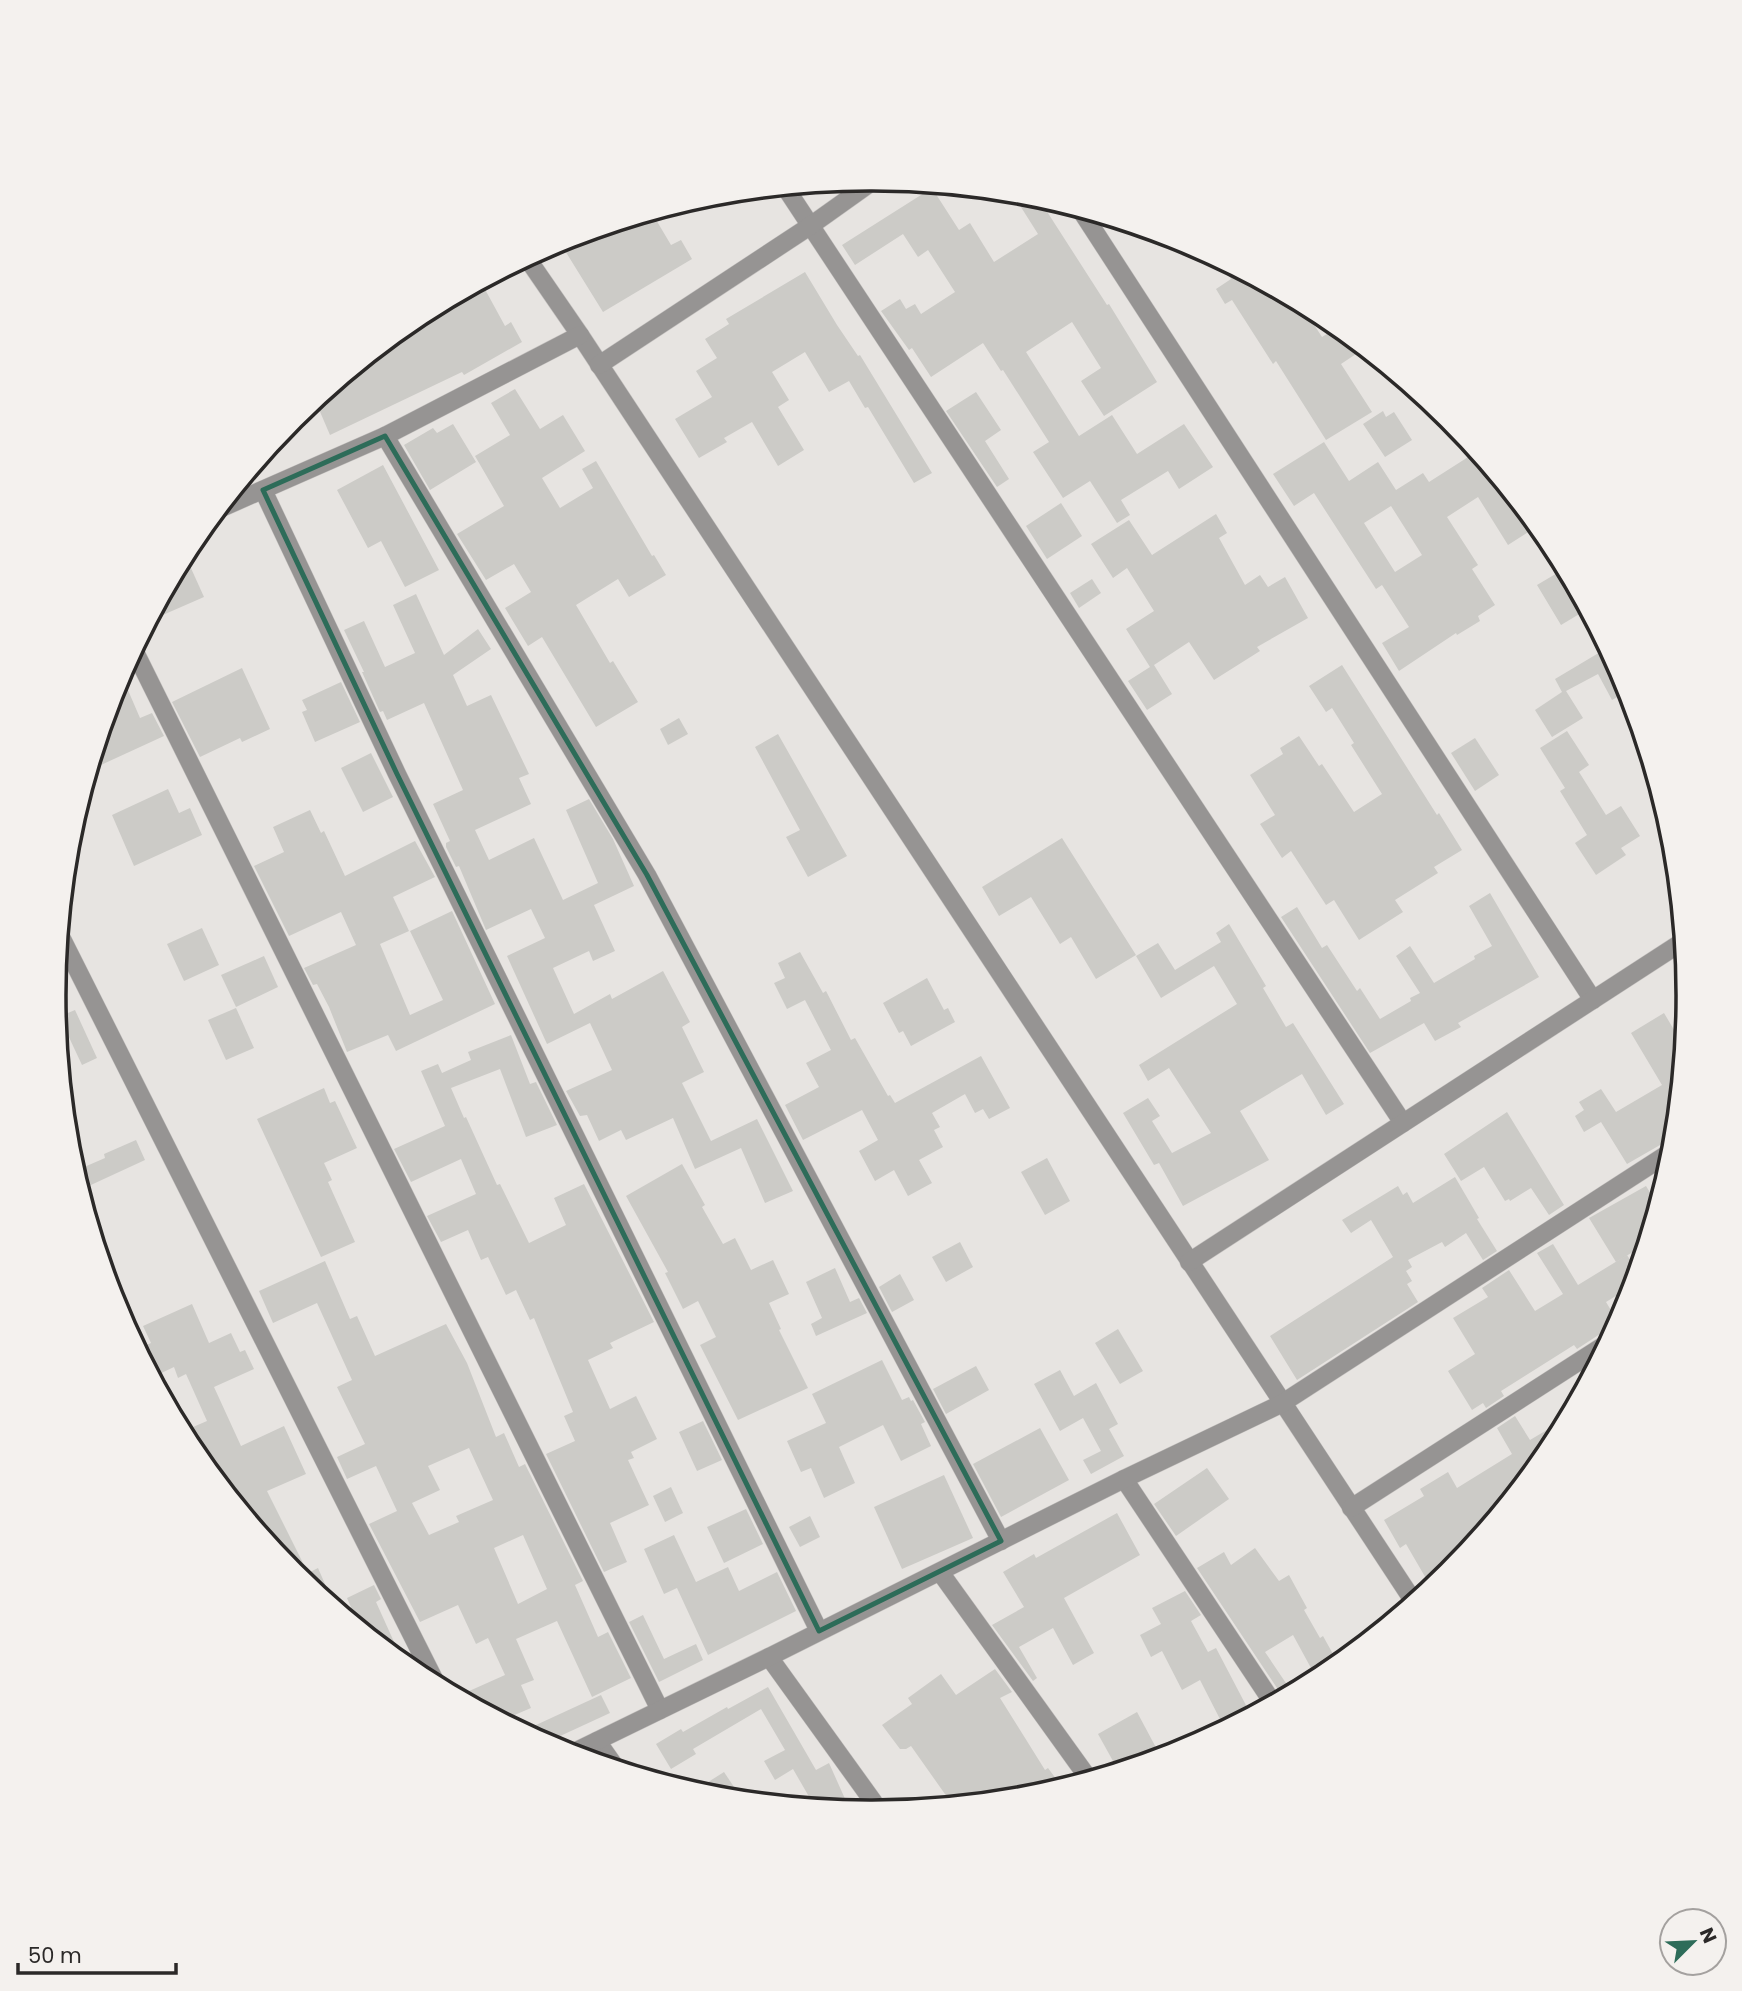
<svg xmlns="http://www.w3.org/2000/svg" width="1742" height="1991" viewBox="0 0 1742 1991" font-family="Poppins,sans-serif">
  <rect width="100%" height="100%" fill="#e7e4e1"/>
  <g fill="#cccbc7" fill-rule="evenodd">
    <path d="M 932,188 L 959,230 L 970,223 L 994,262 L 1038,234 L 1012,193 L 1037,196 L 1107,305 L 1109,304 L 1157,382 L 1104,416 L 1081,381 L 1101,368 L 1072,322 L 1026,352 L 1079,436 L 1112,415 L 1137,454 L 1184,424 L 1213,467 L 1179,489 L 1168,471 L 1121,500 L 1130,515 L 1117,523 L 1090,481 L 1063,498 L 1033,452 L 1049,442 L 1003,370 L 1001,371 L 983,343 L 931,377 L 912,348 L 909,350 L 881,311 L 900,299 L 906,309 L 915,304 L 921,314 L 955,292 L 928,250 L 918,257 L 903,234 L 855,265 L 842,245 Z"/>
    <path d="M 652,213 L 671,245 L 681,240 L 692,259 L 603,312 L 559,241 Z"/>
    <path d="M 1218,259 L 1300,303 L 1322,337 L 1338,327 L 1350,337 L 1359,352 L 1341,364 L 1372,412 L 1326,440 L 1276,361 L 1273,364 L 1232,300 L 1225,304 L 1216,289 L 1231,279 Z"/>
    <path d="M 805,272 L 837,325 L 858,356 L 860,355 L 932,473 L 914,483 L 868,407 L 865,408 L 849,381 L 829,392 L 805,352 L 772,372 L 789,400 L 778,407 L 804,450 L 778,466 L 752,422 L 724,438 L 727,442 L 699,458 L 675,419 L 712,397 L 696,371 L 717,358 L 705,339 L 729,324 L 726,319 Z"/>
    <path d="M 481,282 L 505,326 L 511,322 L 522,342 L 464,375 L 462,372 L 330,435 L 315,400 L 418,316 Z"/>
    <path d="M 515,389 L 540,429 L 563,415 L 585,451 L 542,478 L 560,508 L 593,488 L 582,469 L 596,461 L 652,556 L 654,555 L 666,575 L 629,597 L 618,579 L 576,605 L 610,663 L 613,661 L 638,702 L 596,727 L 542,637 L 528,646 L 505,608 L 531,592 L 514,564 L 486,580 L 457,534 L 504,506 L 475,456 L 510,435 L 491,403 Z"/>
    <path d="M 976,392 L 1001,430 L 985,441 L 1009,479 L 997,487 L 946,411 Z"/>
    <path d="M 1383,411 L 1386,417 L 1394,412 L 1412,440 L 1385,457 L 1363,424 Z"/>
    <path d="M 453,424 L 476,462 L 430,490 L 404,445 L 433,428 L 437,433 Z"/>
    <path d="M 1324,442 L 1349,481 L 1378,462 L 1396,490 L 1423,473 L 1429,482 L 1476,452 L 1504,492 L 1507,490 L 1516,500 L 1533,529 L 1508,545 L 1478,497 L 1447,517 L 1478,565 L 1472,569 L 1495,605 L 1478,616 L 1480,621 L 1457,635 L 1456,633 L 1399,671 L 1382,643 L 1409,627 L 1382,585 L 1376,589 L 1314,493 L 1294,506 L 1273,474 ZM 1391,506 L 1422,555 L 1395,572 L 1364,523 Z"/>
    <path d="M 383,465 L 439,570 L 405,587 L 381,541 L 368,548 L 337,490 Z"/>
    <path d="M 1061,503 L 1082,536 L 1047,559 L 1026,526 Z"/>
    <path d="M 1216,514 L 1227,533 L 1219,538 L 1245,585 L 1260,575 L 1268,587 L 1285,577 L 1308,618 L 1257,647 L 1260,651 L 1214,680 L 1189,642 L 1154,665 L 1172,694 L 1147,710 L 1128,681 L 1150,667 L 1126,629 L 1154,611 L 1127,568 L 1113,578 L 1091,544 L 1129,520 L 1152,555 Z"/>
    <path d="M 190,566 L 204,597 L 149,621 L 176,572 Z"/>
    <path d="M 1564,569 L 1564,573 L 1586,610 L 1561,625 L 1537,585 Z"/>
    <path d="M 1092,579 L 1101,593 L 1079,608 L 1070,593 Z"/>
    <path d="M 416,594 L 444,655 L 478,629 L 491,649 L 453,675 L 467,706 L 491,695 L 529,774 L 519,778 L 531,804 L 475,830 L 489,860 L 534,838 L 563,900 L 598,883 L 566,810 L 589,799 L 613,839 L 634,886 L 594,905 L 615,951 L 593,961 L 589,951 L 553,968 L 574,1014 L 610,994 L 612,999 L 663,971 L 690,1022 L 682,1027 L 704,1072 L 682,1083 L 711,1141 L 757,1119 L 793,1191 L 765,1203 L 741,1148 L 695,1169 L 673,1118 L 626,1140 L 621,1130 L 599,1141 L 587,1115 L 580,1116 L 566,1091 L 612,1070 L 590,1023 L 547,1044 L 507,956 L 545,938 L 531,909 L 486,930 L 459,866 L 456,867 L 446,847 L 446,843 L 450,841 L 433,804 L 463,790 L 424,703 L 387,720 L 383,711 L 380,712 L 362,672 L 364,672 L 344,630 L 364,621 L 385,667 L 415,653 L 393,605 Z"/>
    <path d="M 1607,648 L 1628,691 L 1612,700 L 1598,674 L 1566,691 L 1583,718 L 1552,737 L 1535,710 L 1562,692 L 1555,679 Z"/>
    <path d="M 1342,665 L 1437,815 L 1439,813 L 1462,850 L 1434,867 L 1438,873 L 1395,900 L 1403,912 L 1359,940 L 1334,900 L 1326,905 L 1291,851 L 1282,858 L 1260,824 L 1275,815 L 1250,775 L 1283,754 L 1280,748 L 1299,736 L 1319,766 L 1322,764 L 1354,812 L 1382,794 L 1351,745 L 1354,743 L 1332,708 L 1326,712 L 1309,686 Z"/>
    <path d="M 242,668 L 270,729 L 242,742 L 240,738 L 200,757 L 172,702 Z"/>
    <path d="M 121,674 L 140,718 L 152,713 L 164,736 L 90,770 Z"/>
    <path d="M 341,682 L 360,722 L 315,742 L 302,712 L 307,710 L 302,700 Z"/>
    <path d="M 679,718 L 688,734 L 668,745 L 660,729 Z"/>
    <path d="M 1567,731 L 1589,765 L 1579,772 L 1606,815 L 1621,806 L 1640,836 L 1621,848 L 1626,855 L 1596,875 L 1575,843 L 1587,835 L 1560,791 L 1565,788 L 1540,748 Z"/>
    <path d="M 778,734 L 847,856 L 808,877 L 786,837 L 800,830 L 755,747 Z"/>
    <path d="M 1475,738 L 1499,775 L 1475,791 L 1451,753 Z"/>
    <path d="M 371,753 L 393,797 L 363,812 L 341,768 Z"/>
    <path d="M 168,789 L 179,813 L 190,808 L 202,835 L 134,866 L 112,815 Z"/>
    <path d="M 310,810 L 321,833 L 324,831 L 345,876 L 415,841 L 435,877 L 393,897 L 409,931 L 380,944 L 410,1015 L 443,1000 L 410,931 L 452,911 L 495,1004 L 396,1051 L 388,1035 L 347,1052 L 329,1007 L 317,984 L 313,985 L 304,968 L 356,945 L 341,912 L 289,936 L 254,866 L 284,852 L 273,827 Z"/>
    <path d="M 1062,838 L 1136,955 L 1096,979 L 1071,937 L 1060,944 L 1031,897 L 999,916 L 982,887 Z"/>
    <path d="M 1490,893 L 1539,977 L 1458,1023 L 1461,1027 L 1435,1041 L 1424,1023 L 1370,1053 L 1281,917 L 1297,907 L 1322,948 L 1327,945 L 1357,991 L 1360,988 L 1380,1019 L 1411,1001 L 1410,998 L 1420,993 L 1396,956 L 1410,946 L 1434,983 L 1475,959 L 1474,956 L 1492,946 L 1469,906 Z"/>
    <path d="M 1229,924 L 1266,986 L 1263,988 L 1286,1027 L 1293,1023 L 1344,1104 L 1326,1115 L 1302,1074 L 1240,1111 L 1269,1160 L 1183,1206 L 1159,1163 L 1154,1165 L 1123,1113 L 1148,1098 L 1160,1116 L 1152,1121 L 1172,1153 L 1211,1133 L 1169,1068 L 1148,1081 L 1139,1065 L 1237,1004 L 1214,966 L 1161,998 L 1136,956 L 1158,943 L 1175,970 L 1221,942 L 1216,933 Z"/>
    <path d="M 202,928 L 219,965 L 184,981 L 167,944 Z"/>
    <path d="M 800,952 L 823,993 L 826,991 L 851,1040 L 855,1038 L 888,1096 L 890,1095 L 895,1103 L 981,1056 L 1010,1108 L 989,1119 L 983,1109 L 975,1113 L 965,1094 L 932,1113 L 940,1127 L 934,1130 L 943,1147 L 919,1160 L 932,1183 L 908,1196 L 894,1170 L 875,1181 L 859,1151 L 878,1140 L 862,1110 L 803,1140 L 785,1105 L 819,1087 L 806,1063 L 831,1050 L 805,1000 L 787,1009 L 774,983 L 785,978 L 778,963 Z"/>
    <path d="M 264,956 L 278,987 L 236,1007 L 221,975 Z"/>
    <path d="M 927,978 L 944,1010 L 948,1008 L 955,1022 L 911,1046 L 903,1031 L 899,1033 L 883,1003 Z"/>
    <path d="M 236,1008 L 254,1048 L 226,1060 L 208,1020 Z"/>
    <path d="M 75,1010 L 97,1058 L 82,1065 L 67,1033 L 58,1037 L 56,1018 Z"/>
    <path d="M 1664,1013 L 1683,1045 L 1674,1137 L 1627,1164 L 1601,1122 L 1584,1132 L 1575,1116 L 1584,1110 L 1579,1102 L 1601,1089 L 1616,1112 L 1662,1085 L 1631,1033 Z"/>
    <path d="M 511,1035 L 530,1084 L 536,1082 L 557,1125 L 526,1137 L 500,1069 L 451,1088 L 464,1118 L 466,1117 L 497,1185 L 500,1184 L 529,1243 L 566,1225 L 554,1198 L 584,1184 L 654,1322 L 610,1343 L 613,1348 L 588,1360 L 610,1409 L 636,1396 L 657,1439 L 631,1452 L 634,1458 L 628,1460 L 649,1505 L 610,1523 L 627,1562 L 604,1572 L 546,1454 L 575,1441 L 564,1416 L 573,1412 L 534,1318 L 530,1320 L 516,1290 L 506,1295 L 488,1257 L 481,1260 L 468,1230 L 441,1242 L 427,1216 L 476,1194 L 461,1159 L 411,1182 L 394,1149 L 445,1126 L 421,1071 L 438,1064 L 442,1073 L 471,1060 L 468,1052 Z"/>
    <path d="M 324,1088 L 330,1103 L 335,1101 L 357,1148 L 324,1163 L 332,1180 L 328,1182 L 355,1242 L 321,1257 L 257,1119 Z"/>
    <path d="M 1507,1112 L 1564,1205 L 1549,1215 L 1531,1188 L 1510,1201 L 1509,1199 L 1505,1201 L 1484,1167 L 1461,1181 L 1444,1154 Z"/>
    <path d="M 136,1140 L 145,1160 L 80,1190 L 75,1171 L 105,1158 L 104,1154 Z"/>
    <path d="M 1047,1158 L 1070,1201 L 1045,1215 L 1021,1172 Z"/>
    <path d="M 682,1164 L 705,1205 L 702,1207 L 723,1244 L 735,1238 L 751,1270 L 773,1260 L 789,1294 L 769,1303 L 781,1329 L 779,1330 L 808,1388 L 738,1420 L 700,1345 L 716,1337 L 698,1301 L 683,1309 L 665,1273 L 668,1272 L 626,1196 Z"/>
    <path d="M 1455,1177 L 1479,1218 L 1477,1219 L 1497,1251 L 1483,1260 L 1466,1233 L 1445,1247 L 1442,1242 L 1408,1260 L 1412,1267 L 1406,1271 L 1412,1281 L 1407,1284 L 1418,1302 L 1297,1380 L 1270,1336 L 1393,1257 L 1371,1220 L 1351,1233 L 1342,1220 L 1398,1186 L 1403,1195 L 1407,1192 L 1413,1203 Z"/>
    <path d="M 1646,1186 L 1657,1204 L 1647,1239 L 1636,1246 L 1638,1249 L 1616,1262 L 1589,1218 Z"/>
    <path d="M 960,1242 L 973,1267 L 946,1282 L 932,1257 Z"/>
    <path d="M 1553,1244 L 1578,1285 L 1627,1255 L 1637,1271 L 1632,1286 L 1606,1302 L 1618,1322 L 1612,1334 L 1600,1334 L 1577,1349 L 1574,1345 L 1501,1391 L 1504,1396 L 1486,1408 L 1483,1403 L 1472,1410 L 1448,1371 L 1475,1354 L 1453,1318 L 1488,1297 L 1482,1288 L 1509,1270 L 1535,1311 L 1563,1294 L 1537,1253 Z"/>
    <path d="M 325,1261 L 350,1319 L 357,1316 L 375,1356 L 446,1324 L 467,1363 L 496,1437 L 504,1433 L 519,1467 L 525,1464 L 583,1581 L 575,1585 L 598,1637 L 608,1632 L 631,1678 L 592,1697 L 557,1621 L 516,1639 L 534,1680 L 521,1685 L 531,1708 L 503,1720 L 458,1696 L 505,1675 L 488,1638 L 476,1644 L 458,1605 L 420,1622 L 369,1524 L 397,1511 L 376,1466 L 347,1479 L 337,1457 L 365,1444 L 337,1387 L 352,1380 L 317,1303 L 273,1323 L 259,1291 ZM 469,1448 L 493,1500 L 456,1516 L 459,1522 L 429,1535 L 412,1503 L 440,1490 L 428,1466 ZM 523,1535 L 547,1589 L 518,1604 L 494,1548 Z"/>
    <path d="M 835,1268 L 850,1302 L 859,1298 L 867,1313 L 816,1336 L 811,1324 L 822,1318 L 806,1282 Z"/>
    <path d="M 900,1274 L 914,1300 L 892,1312 L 879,1287 Z"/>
    <path d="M 192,1304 L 209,1343 L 231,1333 L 240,1352 L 245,1350 L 254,1369 L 214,1387 L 241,1446 L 284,1426 L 306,1474 L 267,1491 L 308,1573 L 318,1568 L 335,1607 L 293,1573 L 208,1468 L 212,1466 L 193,1427 L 207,1421 L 186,1374 L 178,1378 L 174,1367 L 153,1377 L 138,1349 L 151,1343 L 143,1326 Z"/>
    <path d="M 1118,1329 L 1143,1371 L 1120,1384 L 1095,1343 Z"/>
    <path d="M 882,1360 L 902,1400 L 909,1397 L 911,1401 L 913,1400 L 925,1422 L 921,1424 L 931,1446 L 901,1461 L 883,1425 L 839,1447 L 855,1483 L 824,1498 L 811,1468 L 801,1472 L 787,1441 L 826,1423 L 812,1394 Z"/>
    <path d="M 976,1366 L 989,1390 L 946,1414 L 933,1389 Z"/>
    <path d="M 1060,1370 L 1074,1396 L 1096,1383 L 1118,1424 L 1109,1429 L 1124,1456 L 1091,1474 L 1083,1460 L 1101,1451 L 1083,1418 L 1060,1431 L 1034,1384 Z"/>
    <path d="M 1515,1416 L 1530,1440 L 1567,1418 L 1550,1450 L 1448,1573 L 1431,1587 L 1406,1544 L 1400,1548 L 1384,1520 L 1424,1496 L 1420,1489 L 1448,1472 L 1457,1488 L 1512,1454 L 1497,1428 Z"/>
    <path d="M 703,1421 L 722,1460 L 697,1471 L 679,1432 Z"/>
    <path d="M 1040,1428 L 1069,1480 L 1001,1517 L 973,1464 Z"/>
    <path d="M 1207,1468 L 1229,1499 L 1176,1536 L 1154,1504 Z"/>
    <path d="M 944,1475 L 973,1538 L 902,1569 L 874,1507 Z"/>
    <path d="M 671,1487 L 683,1513 L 665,1522 L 653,1496 Z"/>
    <path d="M 746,1509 L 763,1544 L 724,1563 L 707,1527 Z"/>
    <path d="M 1117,1513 L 1140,1555 L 1064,1598 L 1094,1653 L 1073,1665 L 1053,1628 L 1019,1647 L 1037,1678 L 1033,1681 L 992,1625 L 1024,1607 L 1003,1572 L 1034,1554 L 1036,1558 Z"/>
    <path d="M 810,1516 L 820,1537 L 800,1547 L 789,1527 Z"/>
    <path d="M 674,1535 L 696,1582 L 728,1567 L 739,1591 L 777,1572 L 796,1611 L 708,1655 L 677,1588 L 664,1594 L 644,1549 Z"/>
    <path d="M 1255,1548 L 1279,1581 L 1289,1575 L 1307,1608 L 1304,1610 L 1320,1638 L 1323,1636 L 1338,1663 L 1317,1679 L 1293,1635 L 1265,1652 L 1292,1692 L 1283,1697 L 1197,1568 L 1224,1552 L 1231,1565 Z"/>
    <path d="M 374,1585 L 381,1599 L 376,1602 L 404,1664 L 360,1628 L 347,1598 Z"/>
    <path d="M 1185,1591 L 1201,1615 L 1191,1621 L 1208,1652 L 1216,1648 L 1249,1711 L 1223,1725 L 1200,1680 L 1182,1690 L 1162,1651 L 1151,1657 L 1140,1635 L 1161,1624 L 1152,1608 Z"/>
    <path d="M 643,1615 L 664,1659 L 696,1644 L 703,1660 L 659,1682 L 629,1622 Z"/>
    <path d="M 995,1669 L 1012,1692 L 1000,1698 L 1045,1770 L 1048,1768 L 1062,1787 L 1030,1797 L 952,1804 L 911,1746 L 906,1749 L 900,1749 L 882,1725 L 912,1704 L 908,1698 L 941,1674 L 956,1695 Z"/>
    <path d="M 768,1687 L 816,1770 L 829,1763 L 850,1810 L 815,1807 L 793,1769 L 775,1780 L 764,1761 L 785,1750 L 761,1709 L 693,1749 L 696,1754 L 671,1769 L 656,1744 L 681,1729 L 683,1732 L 727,1707 L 728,1709 Z"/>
    <path d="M 601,1695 L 610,1713 L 545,1743 L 523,1731 Z"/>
    <path d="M 1137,1712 L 1161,1757 L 1118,1770 L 1098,1734 Z"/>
    <path d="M 724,1772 L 742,1799 L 711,1796 L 694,1791 Z"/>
  </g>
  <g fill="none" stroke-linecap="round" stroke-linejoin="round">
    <g stroke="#c5c2c0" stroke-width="19">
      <g id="minor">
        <path d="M 785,187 L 1403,1123"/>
        <path d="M 1080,209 L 1593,1000"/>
        <path d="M 527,258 L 580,335 L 1414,1602"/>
        <path d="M 599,365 L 810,226 L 876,179"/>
        <path d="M 385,436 L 647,875 L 1001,1541"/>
        <path d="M 263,490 L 397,774 L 819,1631"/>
        <path d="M 219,509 L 385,436 L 580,335"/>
        <path d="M 134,650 L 660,1710"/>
        <path d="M 60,935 L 437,1685"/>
        <path d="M 1189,1262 L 1682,942"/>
        <path d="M 1124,1479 L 1273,1703"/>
        <path d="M 1351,1508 L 1606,1344"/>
        <path d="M 940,1572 L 1089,1779"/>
        <path d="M 769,1657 L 880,1811"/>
        <path d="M 597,1741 L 616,1768"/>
        <path d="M 570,1754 L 769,1657 L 1124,1479 L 1281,1404 L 1672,1151"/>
      </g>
    </g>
    <use href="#minor" stroke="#969493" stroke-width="18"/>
  </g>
  <path fill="none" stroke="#2d6c59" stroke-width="5" stroke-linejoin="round" d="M 385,436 L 647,875 L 1001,1541 L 819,1631 L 397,774 L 263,490 Z"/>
  <path d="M0 0H1742V1991H0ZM870 191H872A804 804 0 0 1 1676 995V996A804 804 0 0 1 872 1800H870A804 804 0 0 1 66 996V995A804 804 0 0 1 870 191Z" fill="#f4f1ee" fill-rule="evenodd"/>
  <path fill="none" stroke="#2b2928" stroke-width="3.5" d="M870 191H872A804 804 0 0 1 1676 995V996A804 804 0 0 1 872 1800H870A804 804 0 0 1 66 996V995A804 804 0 0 1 870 191Z"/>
  <g transform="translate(1693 1942) rotate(66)"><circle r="33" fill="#f4f1ee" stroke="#a4a19f" stroke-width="2"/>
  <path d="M0-5L12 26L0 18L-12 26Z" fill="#2d6c59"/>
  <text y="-10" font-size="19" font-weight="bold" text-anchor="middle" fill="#2b2928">N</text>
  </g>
  <path d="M18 1963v10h158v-10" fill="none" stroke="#2b2928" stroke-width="3.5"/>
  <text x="28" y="1963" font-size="21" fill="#2b2928" stroke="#f4f1ee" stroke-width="5" paint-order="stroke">50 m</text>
</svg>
